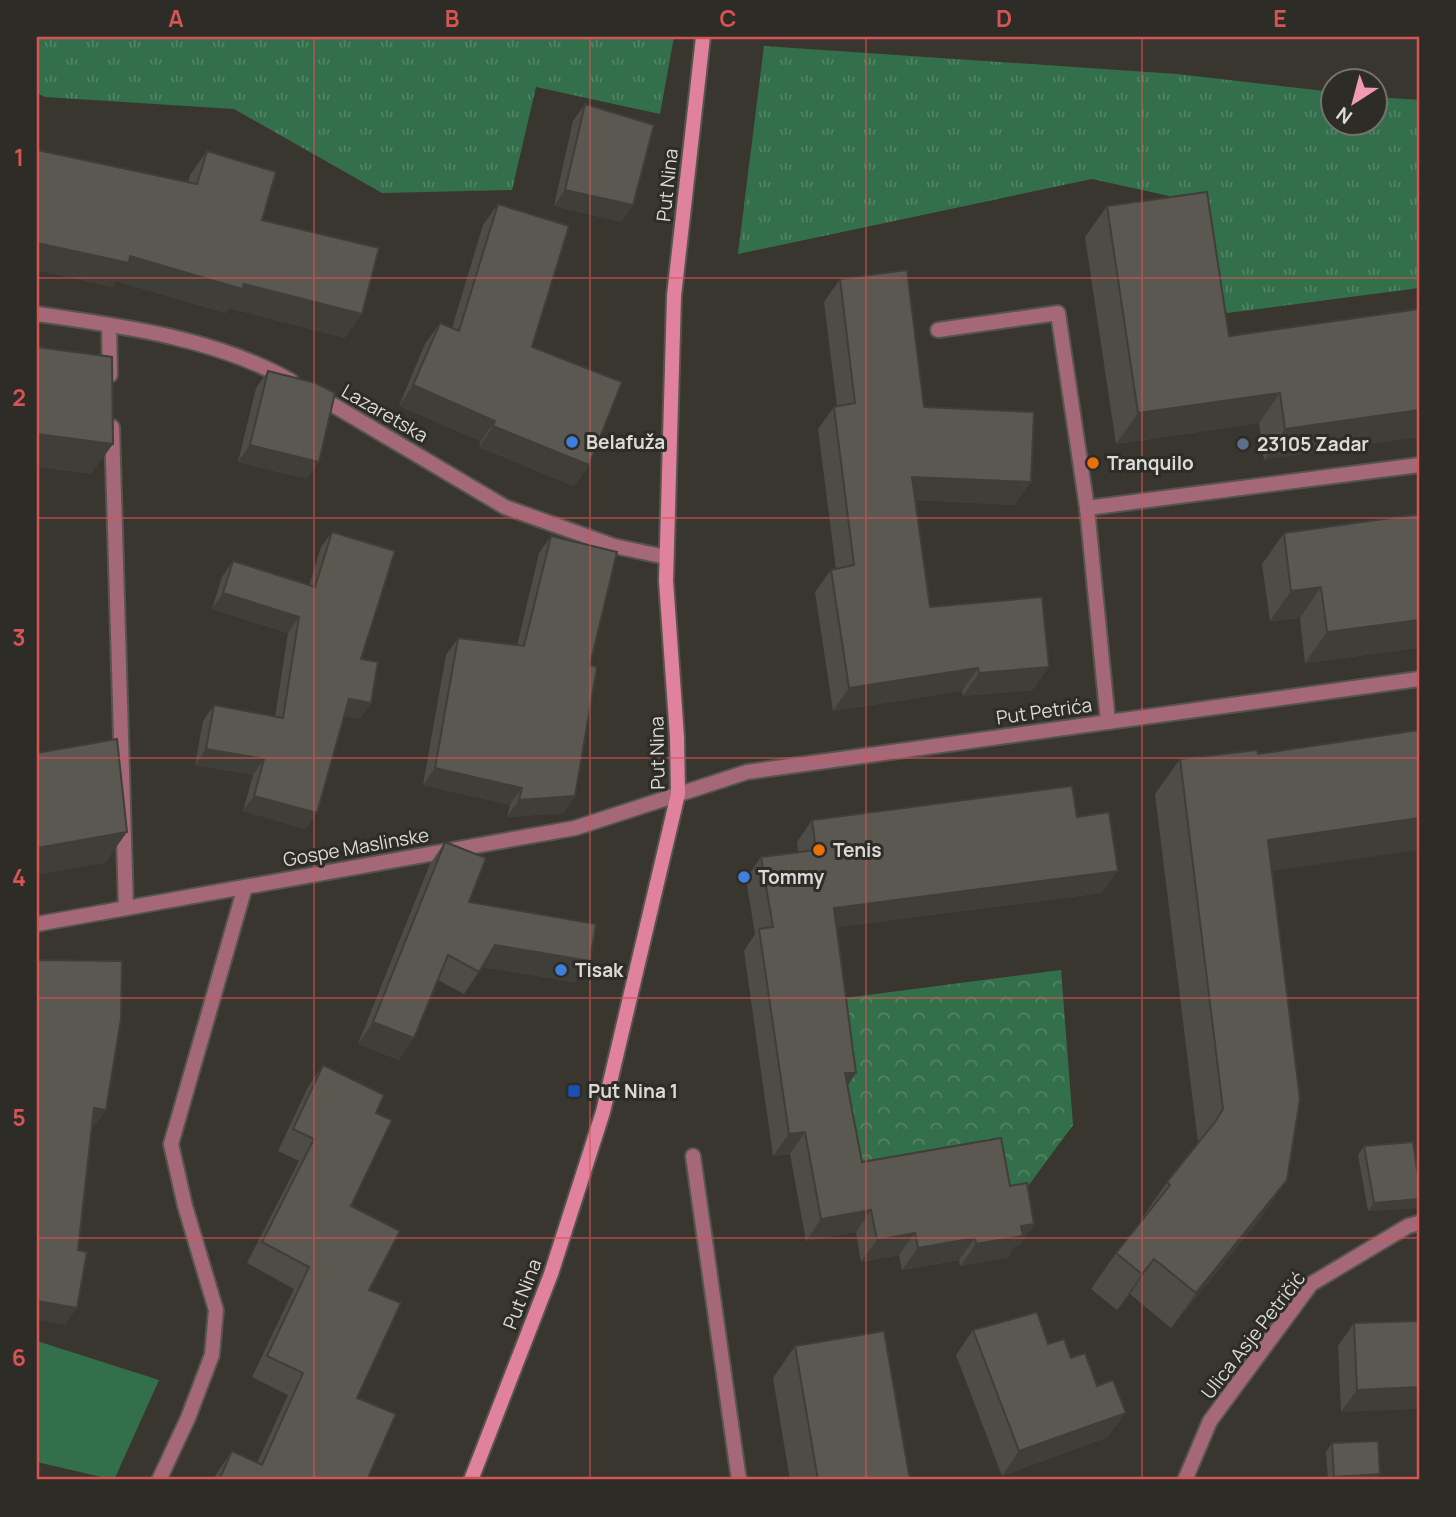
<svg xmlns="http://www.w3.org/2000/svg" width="1456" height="1517" viewBox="0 0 1456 1517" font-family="Manrope,sans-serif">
  <defs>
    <pattern id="grass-tufts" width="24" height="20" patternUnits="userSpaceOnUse" patternTransform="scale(1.75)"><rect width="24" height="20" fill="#346f4b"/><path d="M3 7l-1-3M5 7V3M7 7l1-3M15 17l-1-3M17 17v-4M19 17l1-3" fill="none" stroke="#518364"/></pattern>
    <pattern id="park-crowns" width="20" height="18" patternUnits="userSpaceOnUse" patternTransform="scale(1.75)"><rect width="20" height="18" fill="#346f4b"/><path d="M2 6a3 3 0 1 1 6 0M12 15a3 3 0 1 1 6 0" fill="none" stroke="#518364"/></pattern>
  </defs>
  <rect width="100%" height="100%" fill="#393630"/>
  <g fill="url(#grass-tufts)">
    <path d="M 37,37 L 674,37 L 660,114 L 536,87 L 512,190 L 382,193 L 234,109 L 45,97 L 37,93 Z"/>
    <path d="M 764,46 L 1177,74 L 1333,92 L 1334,122 L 1376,122 L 1376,97 L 1419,100 L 1419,288 L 1227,313 L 1183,199 L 1092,179 L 738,254 Z"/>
  </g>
  <path fill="url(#park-crowns)" d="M 1061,970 L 1073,1125 L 1017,1201 L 865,1181 L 829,1000 Z"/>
  <path fill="#346f4b" d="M 37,1341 L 159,1380 L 114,1480 L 37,1462 Z"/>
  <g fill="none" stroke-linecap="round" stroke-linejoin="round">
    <g stroke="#56544e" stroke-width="18">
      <g id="service">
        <path d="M 109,326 L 110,375"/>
        <path d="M 938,330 L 1058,313 L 1087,508 L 1108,722"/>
        <path d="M 112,427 L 126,908"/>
        <path d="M 1087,508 L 1419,465"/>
        <path d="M 693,1156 L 739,1480"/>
      </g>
    </g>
    <g stroke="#56544e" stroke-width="18">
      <g id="minor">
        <path d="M 37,314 C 122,326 215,338 291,381"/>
        <path d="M 318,396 L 505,507 L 614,546 L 666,557"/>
        <path d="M 37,924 L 575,828 L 747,772 L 1419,679"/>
        <path d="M 159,1480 L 188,1418 L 212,1355 L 216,1310 L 185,1206 L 171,1144 L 245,887"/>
        <path d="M 1185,1480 L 1210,1421 L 1311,1284 L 1408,1226 L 1419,1223"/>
      </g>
    </g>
    <g stroke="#56544e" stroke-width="18">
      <path id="secondary" d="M 471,1480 L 551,1274 L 603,1112 L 678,794 L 677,737 L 666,581 L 674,296 L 703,37"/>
    </g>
    <use href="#service" stroke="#a46879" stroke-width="14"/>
    <use href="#minor" stroke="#a46879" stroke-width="14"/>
    <use href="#secondary" stroke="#e0819e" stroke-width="14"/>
  </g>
  <g fill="#4d4c46">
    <path d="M 585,104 L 633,205 L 621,222 L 554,206 L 573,121 Z"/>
    <path d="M 37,150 L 188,182 L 190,175 L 207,151 L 262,220 L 345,338 L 229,308 L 226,313 L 116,281 L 112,287 L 37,270 Z"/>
    <path d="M 498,204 L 532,347 L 589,465 L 574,486 L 479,447 L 481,441 L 399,406 L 425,344 L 440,323 L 452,328 L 483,225 Z"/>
    <path d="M 1107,206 L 1229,336 L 1419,309 L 1264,460 L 1259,423 L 1116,444 L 1085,237 Z"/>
    <path d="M 840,279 L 924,407 L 1015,505 L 916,500 L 930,607 L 1033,690 L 963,696 L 962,691 L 833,711 L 815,592 L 831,570 L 836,569 L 818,429 L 834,407 L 837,406 L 824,302 Z"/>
    <path d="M 268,371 L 307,479 L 238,462 L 256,388 Z"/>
    <path d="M 1419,514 L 1419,648 L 1305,663 L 1300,618 L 1270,621 L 1262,564 L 1284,533 Z"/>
    <path d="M 332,532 L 361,659 L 360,719 L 344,716 L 306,829 L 243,811 L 253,775 L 195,765 L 203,721 L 214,705 L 275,717 L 288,633 L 212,609 L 222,577 L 233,561 L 309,586 L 321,547 Z"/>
    <path d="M 551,536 L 590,665 L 575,796 L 563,813 L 507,817 L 510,805 L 423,785 L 446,655 L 458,638 L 517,646 L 539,553 Z"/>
    <path d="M 1180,759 L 1272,871 L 1263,1215 L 1171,1328 L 1130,1294 L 1117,1310 L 1091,1289 L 1116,1253 L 1143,1219 L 1142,1218 L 1167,1182 L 1198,1143 L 1155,794 Z"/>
    <path d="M 1077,817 L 1102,893 L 836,927 L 856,1073 L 848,1085 L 862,1162 L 1010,1186 L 1034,1224 L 1019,1246 L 1015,1246 L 1007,1258 L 960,1266 L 959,1260 L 902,1270 L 899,1255 L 861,1262 L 856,1232 L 806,1241 L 790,1154 L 773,1156 L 744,951 L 755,934 L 746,879 L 761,857 L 798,852 L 797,842 L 812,820 Z"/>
    <path d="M 445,842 L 469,902 L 590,961 L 575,982 L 482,967 L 464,994 L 438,980 L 399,1060 L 358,1044 L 430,864 Z"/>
    <path d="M 1419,1057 L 1419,1075 L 1417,1061 Z"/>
    <path d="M 323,1065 L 376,1113 L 351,1206 L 369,1290 L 357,1398 L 367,1480 L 213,1480 L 217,1473 L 232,1451 L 257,1463 L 288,1395 L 252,1377 L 294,1289 L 247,1263 L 299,1161 L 278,1151 L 308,1087 Z"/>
    <path d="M 1364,1146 L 1416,1208 L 1368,1211 L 1358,1155 Z"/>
    <path d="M 1419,1321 L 1341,1412 L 1338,1346 L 1354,1323 Z"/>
    <path d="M 973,1330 L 1048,1344 L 1071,1358 L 1108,1437 L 1002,1476 L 956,1355 Z"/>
    <path d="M 795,1346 L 910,1480 L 790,1480 L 773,1378 Z"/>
    <path d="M 1332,1443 L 1380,1474 L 1376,1480 L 1328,1480 L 1326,1452 Z"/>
  </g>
  <g fill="#3f3e39">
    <path d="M 565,190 L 633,205 L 621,222 L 554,206 Z"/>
    <path d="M 37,243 L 130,256 L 362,314 L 345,338 L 229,308 L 226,313 L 116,281 L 112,287 L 37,270 Z"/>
    <path d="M 413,385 L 495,421 L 481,441 L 399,406 Z"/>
    <path d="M 1280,393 L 1259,423 L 1116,444 L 1138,413 Z"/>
    <path d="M 1419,410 L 1419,437 L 1264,460 L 1285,429 Z"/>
    <path d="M 493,426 L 589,465 L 574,486 L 479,447 Z"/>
    <path d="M 37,434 L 113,444 L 91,474 L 37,467 Z"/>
    <path d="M 250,445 L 319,462 L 307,479 L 238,462 Z"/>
    <path d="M 912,477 L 1031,482 L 1015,505 L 896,499 Z"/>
    <path d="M 1321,587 L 1300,618 L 1270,621 L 1291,591 Z"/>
    <path d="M 223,593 L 299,617 L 288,633 L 212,609 Z"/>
    <path d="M 1419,620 L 1419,648 L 1305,663 L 1327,632 Z"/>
    <path d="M 1049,667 L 1033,690 L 963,696 L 979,673 Z"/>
    <path d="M 978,668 L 962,691 L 833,711 L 849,688 Z"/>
    <path d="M 349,699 L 371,703 L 360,719 L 338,715 Z"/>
    <path d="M 206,749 L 264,759 L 253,775 L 195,765 Z"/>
    <path d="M 435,768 L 522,788 L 510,805 L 423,785 Z"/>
    <path d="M 254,796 L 317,813 L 306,829 L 243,811 Z"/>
    <path d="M 575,796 L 563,813 L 507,817 L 519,800 Z"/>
    <path d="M 1419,818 L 1419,850 L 1244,875 L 1268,840 Z"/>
    <path d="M 127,832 L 105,863 L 37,875 L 37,848 Z"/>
    <path d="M 1118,871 L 1102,893 L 818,930 L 834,908 Z"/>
    <path d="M 495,945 L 590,961 L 575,982 L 480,967 Z"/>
    <path d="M 373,1022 L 414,1038 L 399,1060 L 358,1044 Z"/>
    <path d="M 845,1073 L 856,1073 L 841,1095 Z"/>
    <path d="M 94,1108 L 106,1110 L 94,1127 L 82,1125 Z"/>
    <path d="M 805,1132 L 790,1154 L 773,1156 L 789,1134 Z"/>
    <path d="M 1287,1180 L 1263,1215 L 1171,1328 L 1196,1293 Z"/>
    <path d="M 1419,1199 L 1419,1203 L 1416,1208 L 1368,1211 L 1374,1203 Z"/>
    <path d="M 871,1210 L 856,1232 L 806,1241 L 821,1219 Z"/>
    <path d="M 1034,1224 L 1019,1246 L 1015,1246 L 1007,1258 L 960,1266 L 976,1244 L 1021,1226 Z"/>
    <path d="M 915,1233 L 899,1255 L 861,1262 L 877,1240 Z"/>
    <path d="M 975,1238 L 959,1260 L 902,1270 L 918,1248 Z"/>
    <path d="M 1154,1259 L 1130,1294 L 1117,1310 L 1142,1274 Z"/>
    <path d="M 37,1301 L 77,1308 L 65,1325 L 37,1320 Z"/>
    <path d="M 1419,1387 L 1419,1409 L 1341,1412 L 1357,1390 Z"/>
    <path d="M 1126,1413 L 1108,1437 L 1002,1476 L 1019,1451 Z"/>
    <path d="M 1380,1474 L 1376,1480 L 1332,1480 L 1334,1477 Z"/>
  </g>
  <g fill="#5a5851" stroke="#3f3e39" stroke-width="2">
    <path d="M 585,104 L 654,125 L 633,205 L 565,190 Z"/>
    <path d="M 37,150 L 197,184 L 207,151 L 276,172 L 262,220 L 379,248 L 362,314 L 244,284 L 242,289 L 130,256 L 129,263 L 37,243 L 38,230 L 37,229 Z"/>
    <path d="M 1207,192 L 1229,336 L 1419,309 L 1419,410 L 1285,429 L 1280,393 L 1138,413 L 1107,206 Z"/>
    <path d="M 498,204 L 569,226 L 532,347 L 622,382 L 589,465 L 493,426 L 495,421 L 413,385 L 440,323 L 459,331 Z"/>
    <path d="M 907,270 L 924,407 L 1034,412 L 1031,482 L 912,477 L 930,607 L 1042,597 L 1049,667 L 979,673 L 978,668 L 849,688 L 831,570 L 854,565 L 834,407 L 855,403 L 840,279 Z"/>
    <path d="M 37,347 L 112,357 L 113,444 L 37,434 Z"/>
    <path d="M 268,371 L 316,383 L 335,393 L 319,462 L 250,445 Z"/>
    <path d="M 1419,514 L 1419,620 L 1327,632 L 1321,587 L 1291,591 L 1284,533 Z"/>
    <path d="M 332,532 L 395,551 L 361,659 L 378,662 L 371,703 L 349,699 L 317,813 L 254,796 L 264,759 L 206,749 L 214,705 L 283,718 L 299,617 L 223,593 L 233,561 L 315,587 Z"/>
    <path d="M 551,536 L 617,552 L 590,665 L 597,667 L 575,796 L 519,800 L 522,788 L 435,768 L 458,638 L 524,646 Z"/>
    <path d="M 1419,730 L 1419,818 L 1268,840 L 1300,1099 L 1287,1180 L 1196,1293 L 1154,1259 L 1142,1274 L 1116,1253 L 1170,1185 L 1167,1182 L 1215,1122 L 1223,1109 L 1180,759 L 1257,750 L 1258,754 Z"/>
    <path d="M 117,739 L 127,832 L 37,848 L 37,753 Z"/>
    <path d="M 1072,786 L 1077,817 L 1109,812 L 1118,871 L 834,908 L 856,1073 L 845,1073 L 862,1162 L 1001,1138 L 1010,1186 L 1027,1183 L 1034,1224 L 1021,1226 L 1023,1236 L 976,1244 L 975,1238 L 918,1248 L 915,1233 L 877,1240 L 871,1210 L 821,1219 L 805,1132 L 789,1134 L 759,929 L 773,927 L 761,857 L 816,850 L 812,820 Z"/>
    <path d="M 445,842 L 486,858 L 469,902 L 596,924 L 590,961 L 495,945 L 479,972 L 448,955 L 414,1038 L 373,1022 Z"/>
    <path d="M 37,960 L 122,961 L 121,1019 L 106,1110 L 94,1108 L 78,1250 L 87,1252 L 77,1308 L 37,1301 Z"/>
    <path d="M 323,1065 L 384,1095 L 376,1113 L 392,1120 L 351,1206 L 400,1231 L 369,1290 L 401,1303 L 357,1398 L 396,1414 L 367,1480 L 219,1480 L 232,1451 L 262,1465 L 303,1373 L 267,1356 L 309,1267 L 262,1242 L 314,1139 L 293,1129 Z"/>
    <path d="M 1413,1142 L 1419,1183 L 1419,1199 L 1374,1203 L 1364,1146 Z"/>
    <path d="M 1037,1312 L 1048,1344 L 1064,1339 L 1071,1358 L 1085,1353 L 1097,1386 L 1113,1380 L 1126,1413 L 1019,1451 L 973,1330 Z"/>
    <path d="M 1419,1321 L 1419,1387 L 1357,1390 L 1354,1323 Z"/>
    <path d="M 884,1331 L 910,1480 L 818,1480 L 795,1346 Z"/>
    <path d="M 1378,1441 L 1380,1474 L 1334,1477 L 1332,1443 Z"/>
  </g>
  <path fill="none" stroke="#d75454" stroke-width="2" stroke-opacity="0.55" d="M 314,37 L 314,1480M 590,37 L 590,1480M 866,37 L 866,1480M 1142,37 L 1142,1480M 37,278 L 1419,278M 37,518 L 1419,518M 37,758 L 1419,758M 37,998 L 1419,998M 37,1238 L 1419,1238"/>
  <g fill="#3f7fe0" stroke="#2e2c26" stroke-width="2.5">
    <circle cx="572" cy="442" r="7"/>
    <circle cx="744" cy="877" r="7"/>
    <circle cx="561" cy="970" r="7"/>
  </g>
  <circle fill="#5c6f8a" stroke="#2e2c26" stroke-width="2.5" cx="1243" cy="444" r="7"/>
  <g fill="#e8710a" stroke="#2e2c26" stroke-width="2.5">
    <circle cx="1093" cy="463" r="7"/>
    <circle cx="819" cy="850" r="7"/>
  </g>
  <rect fill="#1a4fb4" stroke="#2e2c26" stroke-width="2.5" x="567" y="1084" width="14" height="14" rx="3.5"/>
  <g text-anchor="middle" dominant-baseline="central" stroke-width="6" stroke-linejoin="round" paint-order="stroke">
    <g font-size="19" fill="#dbdad6" stroke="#2e2c26">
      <text transform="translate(667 185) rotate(-84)">Put Nina</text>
      <text transform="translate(385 413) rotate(30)">Lazaretska</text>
      <text transform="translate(1044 711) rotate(-8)">Put Petrića</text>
      <text transform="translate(657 753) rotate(-91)">Put Nina</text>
      <text transform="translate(356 847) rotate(-10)">Gospe Maslinske</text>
      <text transform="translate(522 1294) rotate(-69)">Put Nina</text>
      <text transform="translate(1253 1335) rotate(-52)">Ulica Asje Petričić</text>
    </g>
    <g font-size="19" font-weight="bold" fill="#dbdad6" stroke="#2e2c26" text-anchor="start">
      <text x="586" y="442">Belafuža</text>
      <text x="1257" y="444">23105 Zadar</text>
      <text x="1107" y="463">Tranquilo</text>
      <text x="833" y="850">Tenis</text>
      <text x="758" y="877">Tommy</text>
      <text x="575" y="970">Tisak</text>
      <text x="588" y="1091">Put Nina 1</text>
    </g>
  </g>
  <rect width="1456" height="1517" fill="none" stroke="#2e2c26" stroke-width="77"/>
  <g transform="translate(1354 102) rotate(216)"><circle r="33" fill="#2e2c26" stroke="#73726c" stroke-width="2"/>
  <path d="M0-5L12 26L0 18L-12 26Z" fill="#f09ab5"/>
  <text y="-10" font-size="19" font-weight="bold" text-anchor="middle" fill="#dbdad6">N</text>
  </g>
  <rect x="38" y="38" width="1380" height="1440" fill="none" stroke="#d75454" stroke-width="2.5"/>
  <g font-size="23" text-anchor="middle" font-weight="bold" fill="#d75454">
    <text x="176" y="27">A</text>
    <text x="452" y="27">B</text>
    <text x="728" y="27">C</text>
    <text x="1004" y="27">D</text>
    <text x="1280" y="27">E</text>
    <text x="19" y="166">1</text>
    <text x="19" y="406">2</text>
    <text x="19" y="646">3</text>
    <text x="19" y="886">4</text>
    <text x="19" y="1126">5</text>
    <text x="19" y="1366">6</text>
  </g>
</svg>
